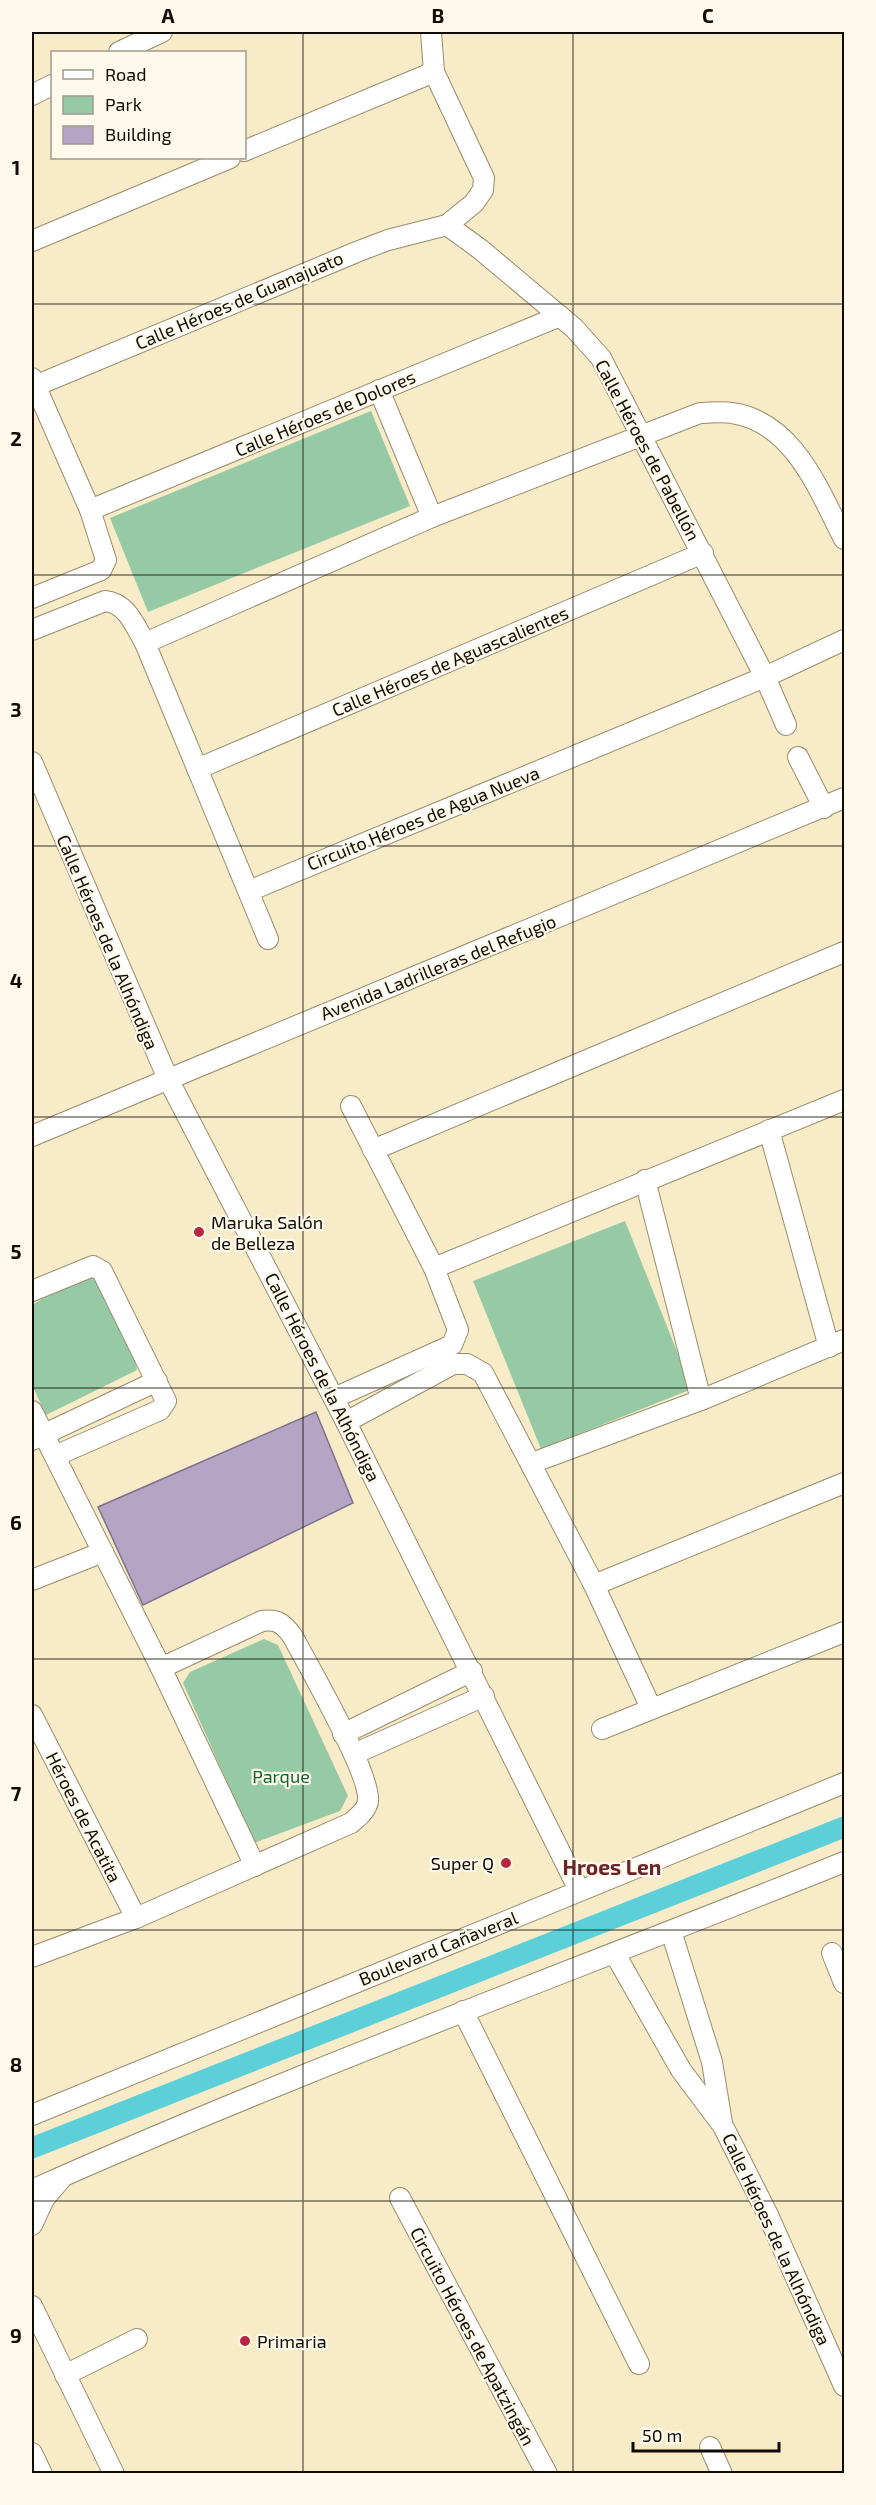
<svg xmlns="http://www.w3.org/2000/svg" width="876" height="2505" viewBox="0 0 876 2505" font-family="'Exo 2',sans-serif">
  <rect width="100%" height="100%" fill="#f8ebc7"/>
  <g fill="#96caa4">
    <path d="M 371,411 L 410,506 L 148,612 L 110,518 Z"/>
    <path d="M 625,1221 L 692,1389 L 541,1449 L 473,1281 Z"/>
    <path d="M 98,1276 L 134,1351 L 137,1370 L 46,1415 L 32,1385 L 32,1305 L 72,1281 Z"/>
    <path d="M 264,1639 L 278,1645 L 348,1796 L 340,1811 L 254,1843 L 183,1683 L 190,1672 Z"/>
  </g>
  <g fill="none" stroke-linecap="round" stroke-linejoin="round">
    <path stroke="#5ccfd9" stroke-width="21" d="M 32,2148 L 844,1827"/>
  </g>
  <path fill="#b5a5c5" stroke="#80708e" stroke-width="1.5" d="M 316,1412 L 353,1503 L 143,1605 L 98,1507 Z"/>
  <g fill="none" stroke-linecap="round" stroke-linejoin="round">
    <g stroke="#988c6b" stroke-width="22">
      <g id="minor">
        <path d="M 119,52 L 162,32"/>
        <path d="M 32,95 L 52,85"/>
        <path d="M 244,151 L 434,72"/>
        <path d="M 447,225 L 480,249 L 574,328 L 601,358 L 765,677 L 786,725"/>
        <path d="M 32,241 L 230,158"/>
        <path d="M 32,378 L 90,510 L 106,560 L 101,570 L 32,598"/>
        <path d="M 35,386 L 359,251 L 388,240 L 447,225 L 474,203 L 483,190 L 484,178 L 434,72 L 431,32"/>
        <path d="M 379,390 L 432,517"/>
        <path d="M 90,510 L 560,316"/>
        <path d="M 32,630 L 105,601 C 127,603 135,626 145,643 L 268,939"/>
        <path d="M 145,643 L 432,517 L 700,413 C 710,413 722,411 732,413 C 794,422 819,491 844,539"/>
        <path d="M 798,757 L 824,808"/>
        <path d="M 32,762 L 168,1079 L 346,1422 L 579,1890"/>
        <path d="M 197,769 L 703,553"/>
        <path d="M 249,891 L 765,677 L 844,640"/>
        <path d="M 769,1130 L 829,1347"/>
        <path d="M 32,1136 L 844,798"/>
        <path d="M 373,1150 L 844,952"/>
        <path d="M 645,1180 L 701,1400"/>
        <path d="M 434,1268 L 844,1100"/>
        <path d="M 32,1291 L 93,1266 L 102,1271 L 166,1401 L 160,1410 L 55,1456"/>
        <path d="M 334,1398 L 452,1345 L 458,1330 L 434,1268 L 351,1106"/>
        <path d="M 32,1411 L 161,1668 L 255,1866"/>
        <path d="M 346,1422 L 453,1364 L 467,1364 L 483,1373 L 594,1585 L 651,1708"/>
        <path d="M 32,1440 L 157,1381"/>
        <path d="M 532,1463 L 701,1400 L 844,1340"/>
        <path d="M 32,1580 L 103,1552"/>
        <path d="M 594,1585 L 844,1483"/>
        <path d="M 32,1715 L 136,1918"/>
        <path d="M 602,1729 L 844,1632"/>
        <path d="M 343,1734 L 472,1671"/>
        <path d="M 354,1754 L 484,1696"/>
        <path d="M 671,1931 L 712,2062 L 722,2123"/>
        <path d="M 832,1953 L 844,1983"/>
        <path d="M 615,1954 L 681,2070 L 723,2126 L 768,2215 L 844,2386"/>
        <path d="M 32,1957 L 136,1918 L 351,1823 C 357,1818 367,1810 368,1801 C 371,1774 309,1667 293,1637 C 284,1624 278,1619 262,1621 L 161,1668"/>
        <path d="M 463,2011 L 639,2364"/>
        <path d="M 32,2115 L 844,1783"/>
        <path d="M 32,2190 C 298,2071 574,1971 844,1862"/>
        <path d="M 400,2198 L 547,2474"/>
        <path d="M 32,2225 L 44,2199 L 61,2179"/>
        <path d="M 32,2306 L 114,2474"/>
        <path d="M 65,2375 L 137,2339"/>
        <path d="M 710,2447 L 722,2474"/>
        <path d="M 32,2453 L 42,2474"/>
      </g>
    </g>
    <use href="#minor" stroke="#fff" stroke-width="20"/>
  </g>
  <path fill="none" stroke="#0f0b02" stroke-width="1.5" stroke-opacity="0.55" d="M 303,32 L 303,2474M 573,32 L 573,2474M 32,304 L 844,304M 32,575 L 844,575M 32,846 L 844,846M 32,1117 L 844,1117M 32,1388 L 844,1388M 32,1659 L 844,1659M 32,1930 L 844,1930M 32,2201 L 844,2201"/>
  <g fill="#b82642" stroke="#fef9ea" stroke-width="2">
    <circle cx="199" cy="1232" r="6"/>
    <circle cx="506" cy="1863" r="6"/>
    <circle cx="245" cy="2341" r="6"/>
  </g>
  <g text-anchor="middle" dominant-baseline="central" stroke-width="4.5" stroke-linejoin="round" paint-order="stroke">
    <g font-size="18" fill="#0f0b02" stroke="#fef9ea">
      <text transform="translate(239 300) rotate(-23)">Calle Héroes de Guanajuato</text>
      <text transform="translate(325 413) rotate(-23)">Calle Héroes de Dolores</text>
      <text transform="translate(648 450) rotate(62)">Calle Héroes de Pabellón</text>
      <text transform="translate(450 661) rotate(-23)">Calle Héroes de Aguascalientes</text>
      <text transform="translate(423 818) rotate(-22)">Circuito Héroes de Agua Nueva</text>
      <text transform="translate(108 942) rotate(67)">Calle Héroes de la Alhóndiga</text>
      <text transform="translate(438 967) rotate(-22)">Avenida Ladrilleras del Refugio</text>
      <text transform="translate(323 1377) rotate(63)">Calle Héroes de la Alhóndiga</text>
      <text transform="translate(84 1817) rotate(63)">Héroes de Acatita</text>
      <text transform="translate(438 1948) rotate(-22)">Boulevard Cañaveral</text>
      <text transform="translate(777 2239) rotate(65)">Calle Héroes de la Alhóndiga</text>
      <text transform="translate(473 2336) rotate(62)">Circuito Héroes de Apatzingán</text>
    </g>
    <g font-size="18" fill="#0f0b02" stroke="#fef9ea" text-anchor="start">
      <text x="211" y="1222">Maruka Salón<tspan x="211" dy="21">de Belleza</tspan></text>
      <text x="494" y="1863" text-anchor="end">Super Q</text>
      <text x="257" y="2341">Primaria</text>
    </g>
    <g font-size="18" fill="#106434" stroke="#fef9ea">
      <text x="281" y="1776">Parque</text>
    </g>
    <g font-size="21" font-weight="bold" fill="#6a242c" stroke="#fef9ea">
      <text x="612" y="1866">Hroes Len</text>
    </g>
  </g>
  <rect width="876" height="2505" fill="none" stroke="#fef9ea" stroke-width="66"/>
  <rect x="51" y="51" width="195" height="108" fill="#fef9ea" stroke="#9e9a8d" stroke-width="1.5"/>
  <rect x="63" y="70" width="30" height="9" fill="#ffffff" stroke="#9e9a8d" stroke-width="1.5"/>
  <text x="105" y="81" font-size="18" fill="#0f0b02">Road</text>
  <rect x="63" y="96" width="30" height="18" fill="#96caa4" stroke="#9e9a8d" stroke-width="1.5"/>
  <text x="105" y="111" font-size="18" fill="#0f0b02">Park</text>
  <rect x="63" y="126" width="30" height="18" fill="#b5a5c5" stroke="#9e9a8d" stroke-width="1.5"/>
  <text x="105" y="141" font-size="18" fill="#0f0b02">Building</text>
  <path d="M633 2442v9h146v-9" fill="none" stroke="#0f0b02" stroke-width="3"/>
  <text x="642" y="2442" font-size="18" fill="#0f0b02" stroke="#fef9ea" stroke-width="4.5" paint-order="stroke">50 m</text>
  <rect x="33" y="33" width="810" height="2439" fill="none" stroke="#0f0b02" stroke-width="2"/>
  <g font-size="20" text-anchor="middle" font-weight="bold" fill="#0f0b02">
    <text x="168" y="23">A</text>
    <text x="438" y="23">B</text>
    <text x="708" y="23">C</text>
    <text x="16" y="175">1</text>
    <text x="16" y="446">2</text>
    <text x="16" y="717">3</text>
    <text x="16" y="988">4</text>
    <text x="16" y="1259">5</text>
    <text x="16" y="1530">6</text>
    <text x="16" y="1801">7</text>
    <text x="16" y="2072">8</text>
    <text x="16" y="2343">9</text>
  </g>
</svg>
